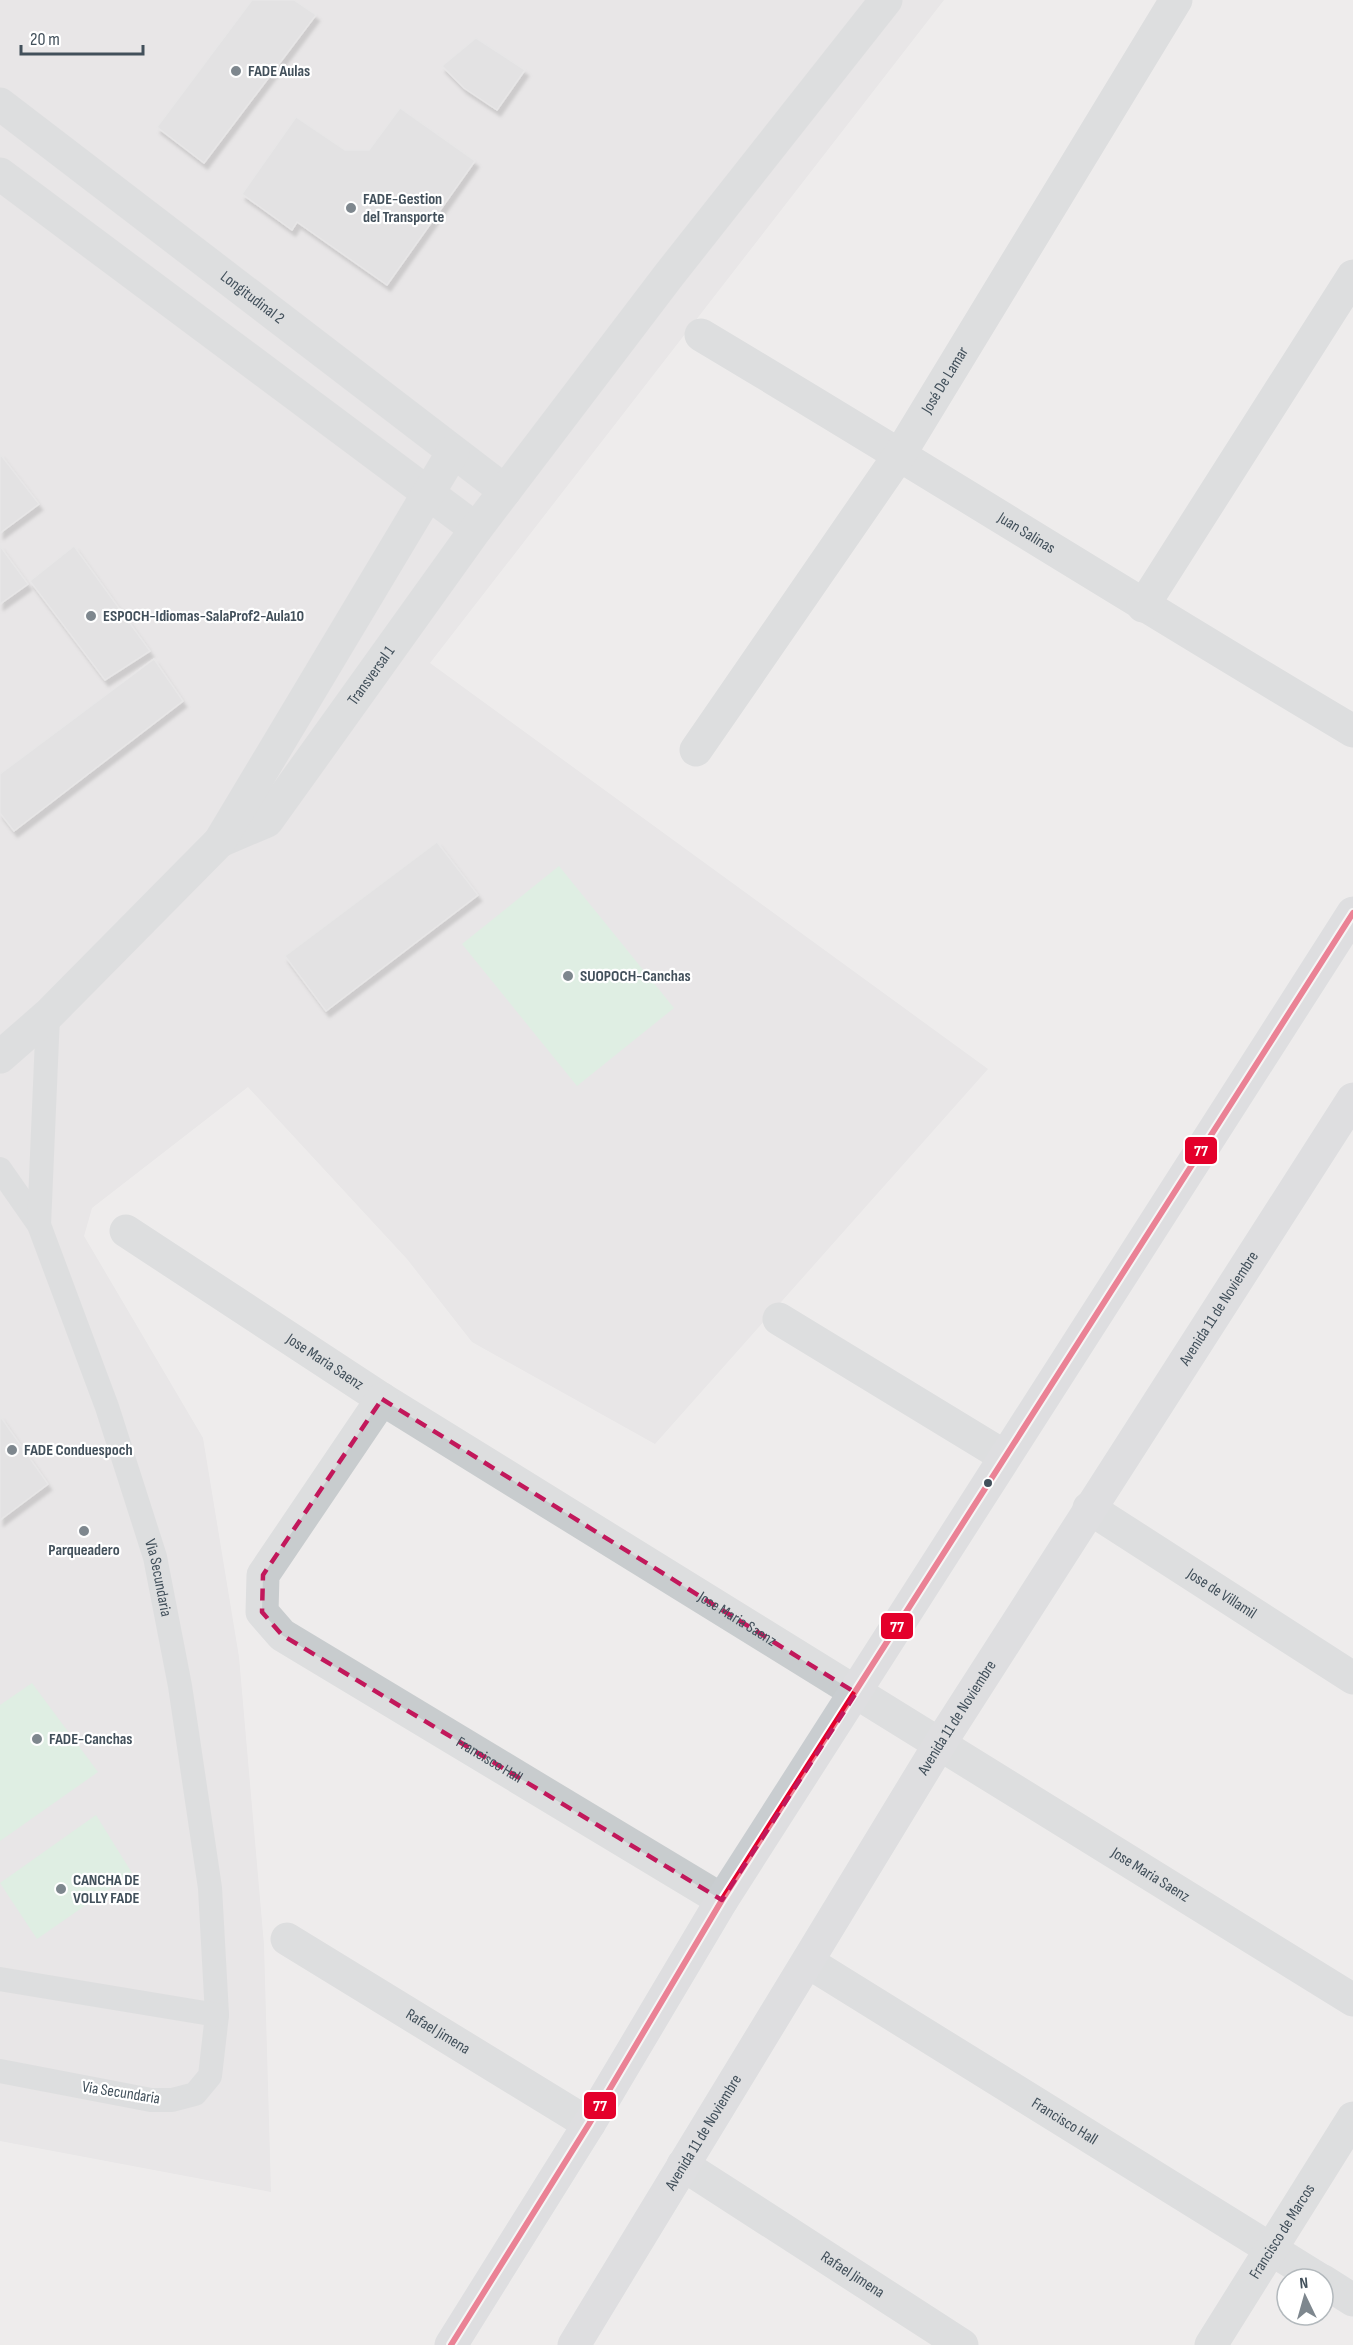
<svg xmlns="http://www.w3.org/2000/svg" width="1353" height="2345" viewBox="0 0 1353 2345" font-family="'Sofia Sans Condensed',sans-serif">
  <defs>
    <filter id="shadow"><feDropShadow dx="3.5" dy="6" stdDeviation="1.5" flood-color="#0004"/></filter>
  </defs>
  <rect width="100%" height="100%" fill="#eeecec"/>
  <path fill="#dfdddf" d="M 0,0 L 944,0 L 430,663 L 988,1069 L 655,1444 L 472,1342 L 407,1259 L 248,1087 L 92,1208 L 84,1236 L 203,1438 L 239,1657 L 264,1945 L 271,2192 L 0,2141 Z"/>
  <g fill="#cdf0d8">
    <path d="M 559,866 L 674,1008 L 577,1086 L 462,944 Z"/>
    <path d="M 32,1683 L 98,1772 L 0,1841 L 0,1705 Z"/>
    <path d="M 96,1815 L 132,1873 L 37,1939 L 0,1883 Z"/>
  </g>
  <g fill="#d4d4d7" stroke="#dededf" stroke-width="1.5" filter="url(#shadow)">
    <path d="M 252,0 L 294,0 L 316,15 L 204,163 L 157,127 Z"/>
    <path d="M 476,38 L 525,70 L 497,110 L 464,88 L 442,66 Z"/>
    <path d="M 400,108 L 475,161 L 387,285 L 297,222 L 292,230 L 242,194 L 296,117 L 345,150 L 369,150 Z"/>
    <path d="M 0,454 L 39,504 L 0,533 Z"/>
    <path d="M 0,546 L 28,584 L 0,604 Z"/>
    <path d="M 74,546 L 150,651 L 105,680 L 30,581 Z"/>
    <path d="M 154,659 L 183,701 L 14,831 L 0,813 L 0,774 Z"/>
    <path d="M 437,842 L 478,895 L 326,1011 L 285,956 Z"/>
    <path d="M 0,1416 L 48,1484 L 0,1520 Z"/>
  </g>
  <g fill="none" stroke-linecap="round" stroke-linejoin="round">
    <g stroke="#c8ccce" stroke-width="24">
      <path id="s1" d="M 0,1169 L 39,1225 L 107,1407 L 155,1557 L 180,1686 L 210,1888 L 217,2015 L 210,2076 L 195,2094 L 172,2100 L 151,2100 L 0,2071"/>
      <path d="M 39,1225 L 48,1015"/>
      <path d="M 0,1979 L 217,2015"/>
    </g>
    <g stroke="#c8ccce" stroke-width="33">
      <path id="s2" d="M 0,104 L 505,491"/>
      <path d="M 0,174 L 476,529"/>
      <path id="s3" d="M 701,335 C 919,465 1134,601 1353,731"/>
      <path d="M 1143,606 L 1353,276"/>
      <path id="s4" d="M 696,750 L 900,454 L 1176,0"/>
      <path id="s5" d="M 220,841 L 267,821 L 476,529 L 669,275 L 886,0"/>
      <path d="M 0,1057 L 48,1015 L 220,841 L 453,452"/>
      <path id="s6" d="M 126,1231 L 382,1399 L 1353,2000"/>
      <path d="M 779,1319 L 1004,1456"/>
      <path id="s7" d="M 382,1399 L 263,1575 L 262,1612 L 282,1635 L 722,1900"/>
      <path id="s8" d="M 1089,1508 L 1353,1678"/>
      <path id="s9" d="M 287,1939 L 589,2124"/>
      <path id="s10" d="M 808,1962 L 1319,2279"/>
      <path id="s11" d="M 683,2165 L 962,2345"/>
      <path d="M 1323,2281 L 1353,2300"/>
      <path id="s12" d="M 1211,2345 L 1353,2118"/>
    </g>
    <g stroke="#c9cdd0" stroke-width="33">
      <path d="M 451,2345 L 589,2124 L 722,1900 L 1353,913"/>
      <path id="s13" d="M 574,2345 L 939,1745 L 1353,1099"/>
    </g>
    <g stroke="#fff" stroke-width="10">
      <path id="bus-1" d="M 451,2345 L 589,2124 L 722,1900 L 1353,913"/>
    </g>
    <use href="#bus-1" stroke="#e4002b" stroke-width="6"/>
  </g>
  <path d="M0 0H1353V2345H0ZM 382,1399 L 856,1693 L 722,1900 L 282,1635 L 262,1612 L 263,1575 Z" fill="#eeecec" fill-opacity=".55" fill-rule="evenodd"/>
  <path fill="none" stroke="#c2185b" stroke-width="4.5" stroke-dasharray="12 8" stroke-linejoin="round" d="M 382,1399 L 856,1693 L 722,1900 L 282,1635 L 262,1612 L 263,1575 Z"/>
  <g fill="#7e878e" stroke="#fff" stroke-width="2">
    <circle cx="236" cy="71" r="6"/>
    <circle cx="351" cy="208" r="6"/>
    <circle cx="91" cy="616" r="6"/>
    <circle cx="568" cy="976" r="6"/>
    <circle cx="12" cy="1450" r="6"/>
    <circle cx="84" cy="1531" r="6"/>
    <circle cx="37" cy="1739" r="6"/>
    <circle cx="61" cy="1889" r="6"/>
  </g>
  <circle fill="#42505b" stroke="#fff" stroke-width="2" cx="988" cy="1483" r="5"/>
  <g text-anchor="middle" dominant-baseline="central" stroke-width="4.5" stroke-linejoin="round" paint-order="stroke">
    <g font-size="16" font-weight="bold" fill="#42505b" stroke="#fff" text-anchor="start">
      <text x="248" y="71">FADE Aulas</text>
      <text x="363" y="199">FADE-Gestion<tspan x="363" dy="18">del Transporte</tspan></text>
      <text x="103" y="616">ESPOCH-Idiomas-SalaProf2-Aula10</text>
      <text x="580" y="976">SUOPOCH-Canchas</text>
      <text x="24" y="1450">FADE Conduespoch</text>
      <text x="84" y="1550" text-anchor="middle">Parqueadero</text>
      <text x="49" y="1739">FADE-Canchas</text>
      <text x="73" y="1880">CANCHA DE<tspan x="73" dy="18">VOLLY FADE</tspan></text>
    </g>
    <g font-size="16" fill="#42505b" stroke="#fff">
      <text stroke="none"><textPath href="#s2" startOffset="318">Longitudinal 2</textPath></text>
      <text stroke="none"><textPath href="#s4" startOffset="446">José De Lamar</textPath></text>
      <text stroke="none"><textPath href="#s3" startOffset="381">Juan Salinas</textPath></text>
      <text stroke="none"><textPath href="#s5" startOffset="230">Transversal 1</textPath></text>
      <text stroke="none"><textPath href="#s13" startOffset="1221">Avenida 11 de Noviembre</textPath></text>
      <text stroke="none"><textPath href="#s6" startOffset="238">Jose Maria Saenz</textPath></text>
      <text stroke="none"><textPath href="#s1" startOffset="441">Via Secundaria</textPath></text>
      <text stroke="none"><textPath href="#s8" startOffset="158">Jose de Villamil</textPath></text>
      <text stroke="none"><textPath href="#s6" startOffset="724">Jose Maria Saenz</textPath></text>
      <text stroke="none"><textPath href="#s13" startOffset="735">Avenida 11 de Noviembre</textPath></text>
      <text stroke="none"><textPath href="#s7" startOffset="522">Francisco Hall</textPath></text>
      <text stroke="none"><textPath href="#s6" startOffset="1210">Jose Maria Saenz</textPath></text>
      <text stroke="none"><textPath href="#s9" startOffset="177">Rafael Jimena</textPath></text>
      <text transform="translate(121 2093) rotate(9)">Via Secundaria</text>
      <text stroke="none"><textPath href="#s10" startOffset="302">Francisco Hall</textPath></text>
      <text stroke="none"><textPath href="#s13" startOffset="249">Avenida 11 de Noviembre</textPath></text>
      <text stroke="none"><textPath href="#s12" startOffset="134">Francisco de Marcos</textPath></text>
      <text stroke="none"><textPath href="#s11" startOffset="202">Rafael Jimena</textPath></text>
    </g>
  </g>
  <g stroke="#fff" stroke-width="2">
    <rect x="1184" y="1136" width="34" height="29" rx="6" fill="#e4002b"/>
    <rect x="880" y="1612" width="34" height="28" rx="6" fill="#e4002b"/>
    <rect x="583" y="2091" width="34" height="29" rx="6" fill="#e4002b"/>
  </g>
  <g font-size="16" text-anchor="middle" font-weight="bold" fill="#fff">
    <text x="1201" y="1156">77</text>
    <text x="897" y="1632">77</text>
    <text x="600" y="2111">77</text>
  </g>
  <g transform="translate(1305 2297) rotate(355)"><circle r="28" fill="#ffffff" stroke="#b3b9bd" stroke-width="1.5"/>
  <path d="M0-4.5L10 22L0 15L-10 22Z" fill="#7e878e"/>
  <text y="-9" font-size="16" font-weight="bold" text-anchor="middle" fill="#42505b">N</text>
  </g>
  <path d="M21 45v9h122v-9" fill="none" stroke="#42505b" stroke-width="3"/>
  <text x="30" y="45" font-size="18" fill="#42505b" stroke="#ffffff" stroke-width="4.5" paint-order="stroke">20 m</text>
</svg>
